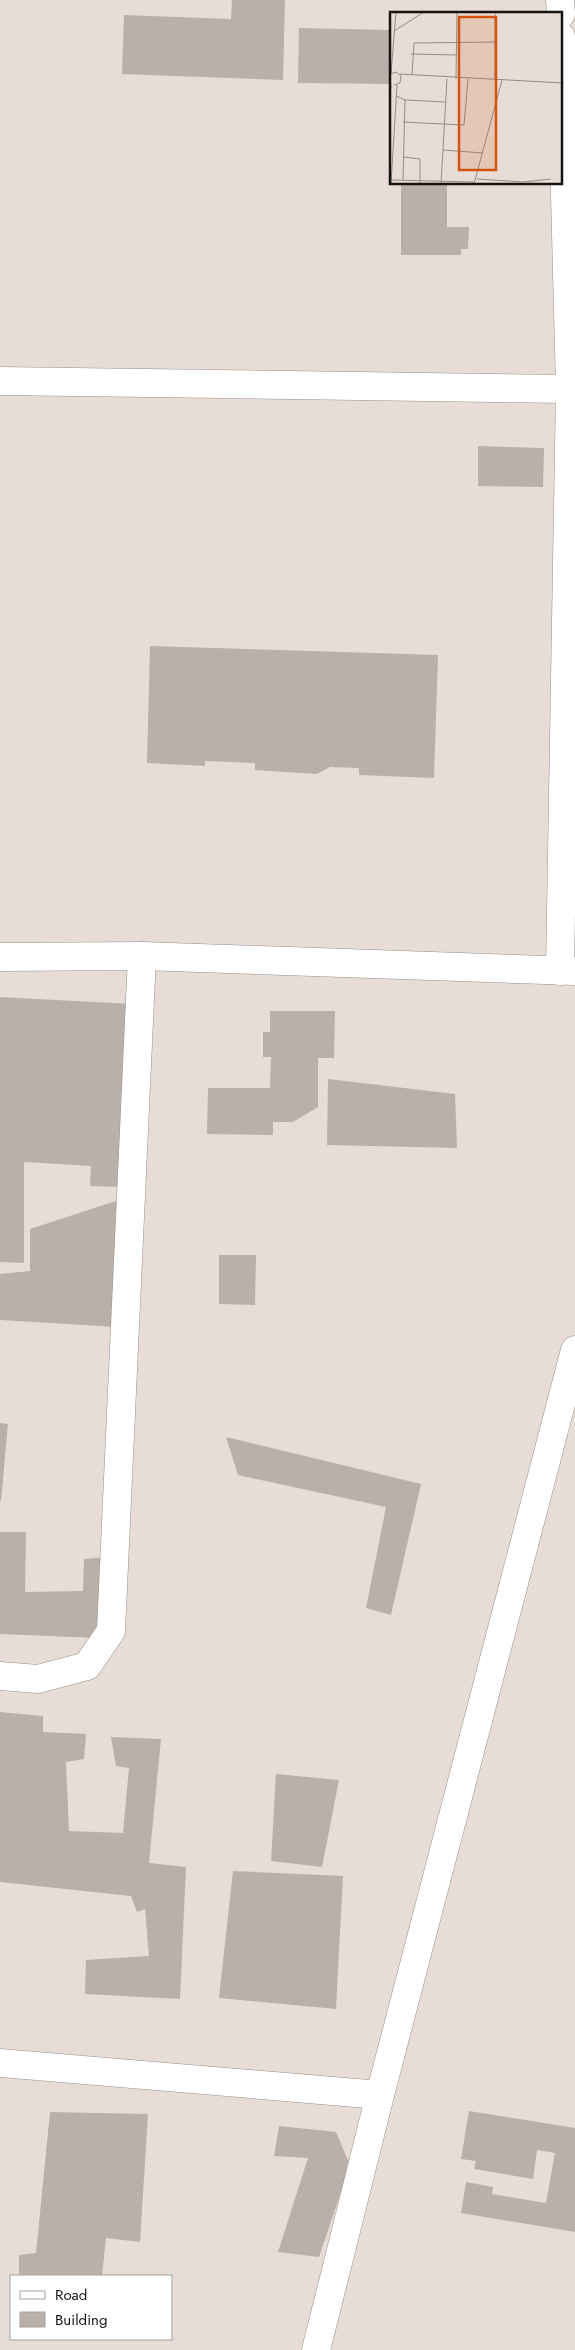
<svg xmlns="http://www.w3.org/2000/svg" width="575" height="2350" viewBox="0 0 575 2350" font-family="Jost,sans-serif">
  <rect width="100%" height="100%" fill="#e7ddd6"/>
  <g fill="#bab0aa">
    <path d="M 232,0 L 285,0 L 283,80 L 122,74 L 124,15 L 231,19 Z"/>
    <path d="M 299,28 L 391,30 L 391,84 L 298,83 Z"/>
    <path d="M 401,184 L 447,184 L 447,227 L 469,227 L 468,249 L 461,249 L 461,255 L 401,255 Z"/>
    <path d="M 478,446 L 544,448 L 543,487 L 478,486 Z"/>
    <path d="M 150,646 L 438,655 L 434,778 L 359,775 L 359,768 L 330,767 L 317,774 L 255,770 L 255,763 L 205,761 L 205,766 L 147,763 Z"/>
    <path d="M 0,997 L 132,1004 L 123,1187 L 90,1186 L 91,1166 L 24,1162 L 24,1263 L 0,1262 Z"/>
    <path d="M 270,1011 L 335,1011 L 334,1058 L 318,1058 L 318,1107 L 293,1122 L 273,1122 L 273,1135 L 207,1134 L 208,1088 L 270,1088 L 271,1057 L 263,1057 L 263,1032 L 270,1032 Z"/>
    <path d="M 328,1079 L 455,1094 L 457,1148 L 327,1145 Z"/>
    <path d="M 122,1199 L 116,1327 L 0,1320 L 0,1274 L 30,1271 L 30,1229 Z"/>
    <path d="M 219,1255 L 256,1255 L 255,1305 L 219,1304 Z"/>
    <path d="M 0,1423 L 8,1424 L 1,1501 L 0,1501 Z"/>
    <path d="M 226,1437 L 421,1484 L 391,1615 L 366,1608 L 386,1507 L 238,1475 Z"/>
    <path d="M 0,1532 L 26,1532 L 25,1592 L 83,1591 L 84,1559 L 107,1557 L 97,1638 L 0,1634 Z"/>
    <path d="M 0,1712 L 43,1716 L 43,1732 L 86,1734 L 84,1759 L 66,1762 L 69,1831 L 123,1833 L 129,1768 L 116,1766 L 111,1737 L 161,1739 L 149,1863 L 186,1867 L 180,1999 L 85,1994 L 86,1960 L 149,1956 L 145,1909 L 137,1912 L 131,1896 L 0,1882 Z"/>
    <path d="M 276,1774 L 339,1780 L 322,1867 L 271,1861 Z"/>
    <path d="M 233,1871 L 343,1876 L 336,2009 L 219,1998 Z"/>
    <path d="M 469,2111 L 575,2128 L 575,2232 L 461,2213 L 466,2182 L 493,2187 L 492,2194 L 546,2203 L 555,2153 L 537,2150 L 533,2179 L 474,2169 L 476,2161 L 461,2159 Z"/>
    <path d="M 50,2112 L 148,2114 L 140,2242 L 106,2238 L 102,2276 L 19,2276 L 19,2255 L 36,2253 Z"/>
    <path d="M 279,2126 L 336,2132 L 350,2165 L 319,2257 L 278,2252 L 308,2158 L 274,2156 Z"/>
  </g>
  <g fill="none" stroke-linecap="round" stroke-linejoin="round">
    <g stroke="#99908a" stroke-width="29">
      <g id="minor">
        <path d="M 560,0 L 561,14"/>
        <path d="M 0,381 L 570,389"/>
        <path d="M 0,957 L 142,956 L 575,971"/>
        <path d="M 560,971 L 570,389 L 561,37"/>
        <path d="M 0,1676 L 38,1679 L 87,1666 L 111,1631 L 142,956"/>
        <path d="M 0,2063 L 380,2095"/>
        <path d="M 316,2350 L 380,2095 L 575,1350"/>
      </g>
    </g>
    <use href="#minor" stroke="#fff" stroke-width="28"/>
  </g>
  <g transform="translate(390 12)">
    <rect width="172" height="172" fill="#e7ddd6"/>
    <path fill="none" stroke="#938c87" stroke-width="1" d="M 105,0 L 105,68M 4,19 L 34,0M 21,42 L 66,43M 1,61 L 6,0M 0,62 L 6,60 L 11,64 L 10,71 L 4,73M 10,62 L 173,71M 22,63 L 24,31 L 106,30M 66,67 L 67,0M 6,84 L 15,88 L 55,90M 0,89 L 1,72M 13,110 L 74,113 L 78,67M 53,138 L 93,141M 14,145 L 30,147 L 30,172M 87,167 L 133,170 L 161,167M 2,168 L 84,170M 13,168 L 15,88M 1,172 L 7,73M 51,172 L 57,67M 84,172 L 112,68"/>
    <path fill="#d3520c" fill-opacity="0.15" stroke="#d3520c" stroke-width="2.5" d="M 69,5 L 106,5 L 106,158 L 69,158 Z"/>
    <rect width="172" height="172" fill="none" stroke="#161310" stroke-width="2.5"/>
  </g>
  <rect x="10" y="2275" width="162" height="65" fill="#ffffff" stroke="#a2a19f"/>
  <rect x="20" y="2291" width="25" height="8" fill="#ffffff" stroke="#a2a19f"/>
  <text x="55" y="2300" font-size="15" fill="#161310">Road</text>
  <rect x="20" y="2312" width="25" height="15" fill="#bab0aa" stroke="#a2a19f"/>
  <text x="55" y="2325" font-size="15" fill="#161310">Building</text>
</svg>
